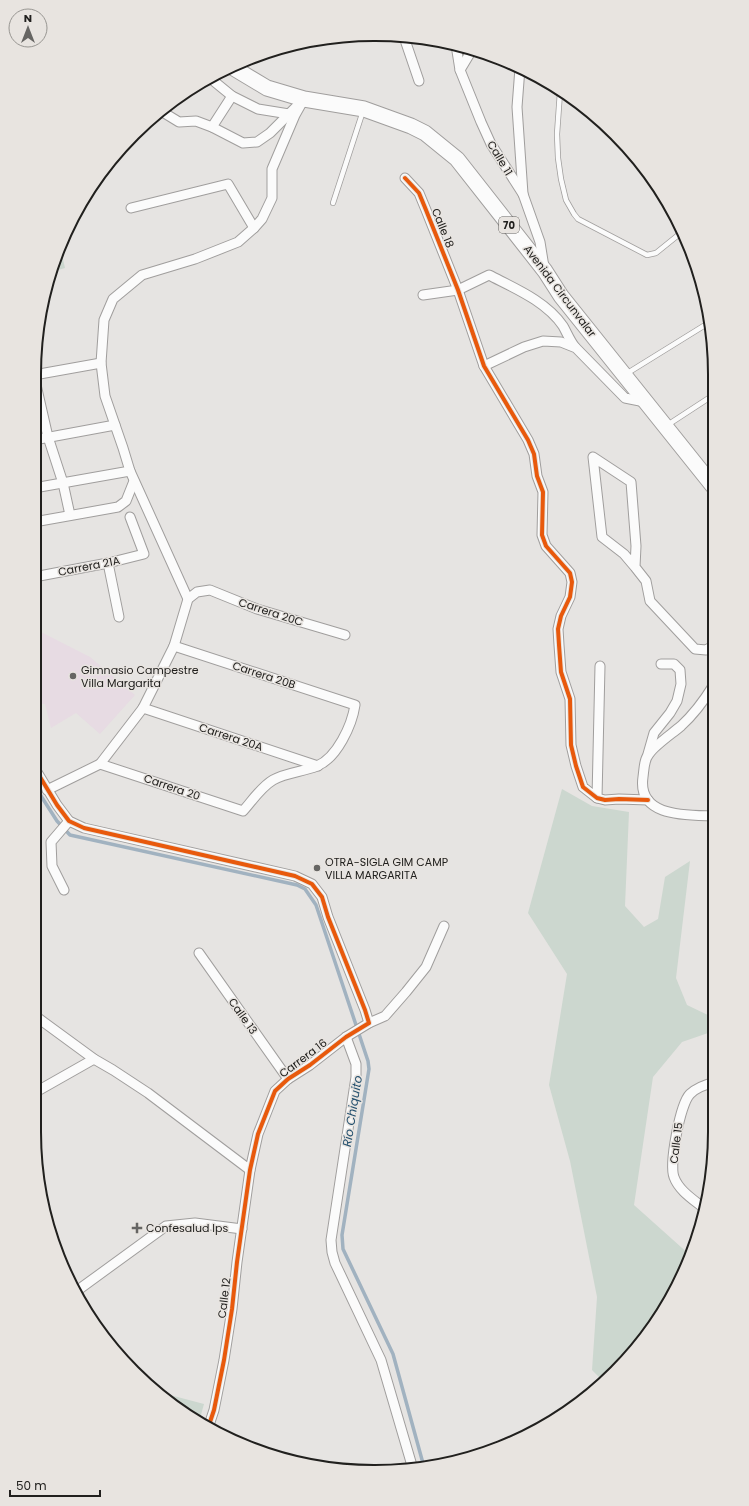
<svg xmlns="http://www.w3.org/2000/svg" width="749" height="1506" viewBox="0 0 749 1506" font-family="Poppins,sans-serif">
  <rect width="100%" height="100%" fill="#e6e4e2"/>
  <path fill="#e7dbe3" d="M 41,632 L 90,657 L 135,695 L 100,734 L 76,713 L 51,728 L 45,704 L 40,704 L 34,701 L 34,641 Z"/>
  <g fill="#ccd7cf">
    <path d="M 60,246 L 65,268 L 51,272 Z"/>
    <path d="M 562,789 L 592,806 L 629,812 L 625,906 L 644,927 L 658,919 L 665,877 L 690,861 L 676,978 L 687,1005 L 712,1017 L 711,1032 L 682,1042 L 653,1077 L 634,1205 L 691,1256 L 689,1262 L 658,1320 L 615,1372 L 603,1381 L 592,1370 L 597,1297 L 570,1161 L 549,1085 L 567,974 L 528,913 Z"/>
    <path d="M 155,1391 L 204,1404 L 199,1422 Z"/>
  </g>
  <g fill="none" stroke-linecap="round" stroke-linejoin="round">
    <path stroke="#a1b2c0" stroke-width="3.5" d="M 34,785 L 57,821 L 70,835 L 297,885 L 305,889 L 316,905 L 368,1061 L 369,1069 L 342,1235 L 343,1249 L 393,1354 L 424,1467"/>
    <g stroke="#a09e9d" stroke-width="6">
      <g id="service">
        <path d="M 560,92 L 557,134 L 558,158 L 561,179 L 566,200 L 574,214 L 578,219 L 647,255 L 656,253 L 682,232"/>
        <path d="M 333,203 L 363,111"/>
        <path d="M 626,374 L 710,322"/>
        <path d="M 666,426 L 712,396"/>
      </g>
    </g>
    <g stroke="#a09e9d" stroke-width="11">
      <g id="minor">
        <path d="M 404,37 L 419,81"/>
        <path d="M 456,45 L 460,70 L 481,122 L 491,144 L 523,194 L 540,242 L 544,267"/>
        <path d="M 520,68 L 517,107 L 523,194"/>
        <path d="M 460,70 L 472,50"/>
        <path d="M 210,78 L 232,96 L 258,109 L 289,114"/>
        <path d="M 161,111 L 179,122 L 196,121 L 212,127 L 243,143 L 257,142 L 270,133 L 298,105"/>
        <path d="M 212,127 L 232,96"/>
        <path d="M 405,178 L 419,193 L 426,210 L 458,290 L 484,366 L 528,440 L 534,454 L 537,476 L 543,492 L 542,535 L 546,546 L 570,573 L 572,582 L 570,597 L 561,616 L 558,629 L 559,645 L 561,672 L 570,699 L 571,745 L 576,766 L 583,787 L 597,798 L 605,800 L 619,799 L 648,800"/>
        <path d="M 131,208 L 228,184 L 254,228"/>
        <path d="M 423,295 L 458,290 L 489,275 C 514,288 546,301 563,326 C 567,333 570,341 575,347"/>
        <path d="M 484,366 L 524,347 L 543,341 L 561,342 L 576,348 L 625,398 L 645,402"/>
        <path d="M 34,375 L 101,363"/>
        <path d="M 34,376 L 48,437 L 63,483 L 70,515"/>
        <path d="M 34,440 L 115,425"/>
        <path d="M 34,488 L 130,471"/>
        <path d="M 34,522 L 118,507 L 126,501 L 134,481"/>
        <path d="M 108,563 L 119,617"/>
        <path d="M 635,567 L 636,546 L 631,482 L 593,457 L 602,537 L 624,554 L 635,567 L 646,581 L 650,601 L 695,649 L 706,650 L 713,646"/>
        <path d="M 34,577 L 108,563 L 144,554 L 130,517"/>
        <path d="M 188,599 L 130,471 L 123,448 L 105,396 L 101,363 L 104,320 L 113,299 L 142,275 L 195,259 L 238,242 L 254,228 L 262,219 L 272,198 L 272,169 L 295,115 L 304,99"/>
        <path d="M 713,686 C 705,699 693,715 681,726 C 673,733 655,745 649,754 C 644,759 644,770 643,777 C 637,818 688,815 714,816"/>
        <path d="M 143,708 L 318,766"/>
        <path d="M 648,754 L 654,733 L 670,713 L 677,701 L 681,684 L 680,670 L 674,664 L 661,664"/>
        <path d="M 100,764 L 243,811 C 252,801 261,787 273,780 C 287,772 303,772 317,766 C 337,758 352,725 355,705 L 174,646"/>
        <path d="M 34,767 L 57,805 L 69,821 L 84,828 L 295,876 L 312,884 L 322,897 L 328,917 L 365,1010 L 369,1023 L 346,1037 L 310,1065 L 288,1079 L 275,1091 L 258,1134 L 250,1170 L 237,1262 L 232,1309 L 224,1360 L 214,1410 L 208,1428"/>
        <path d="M 47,790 L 100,764 L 143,708 L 174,646 L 188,599 L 197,592 L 210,590 L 257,609 L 345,635"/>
        <path d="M 597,798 L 600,666"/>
        <path d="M 64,890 L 52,866 L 51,842 L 69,821"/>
        <path d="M 199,953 L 288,1079"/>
        <path d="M 713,989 L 714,977"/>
        <path d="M 34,1015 L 94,1059 L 113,1070 L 148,1093 L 250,1170"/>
        <path d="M 369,1023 L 385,1016 L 406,992 L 426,967 L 444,926"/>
        <path d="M 346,1037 L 356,1064 L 356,1077 L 331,1240 L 332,1252 L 335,1263 L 381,1360 L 413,1469"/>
        <path d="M 34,1093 L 94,1059"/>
        <path d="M 705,1209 C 694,1200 679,1191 674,1177 C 669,1164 680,1104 690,1094 C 696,1088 707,1084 715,1082"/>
        <path d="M 78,1290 L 166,1226 L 195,1223 L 242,1229"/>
      </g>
    </g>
    <g stroke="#a09e9d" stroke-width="17">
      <path id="primary" d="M 232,67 L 267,88 L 304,99 L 364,109 L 411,126 L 425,133 L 457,159 L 545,271 L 561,296 L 713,486"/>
    </g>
    <use href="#service" stroke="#fbfbfb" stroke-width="4.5"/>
    <use href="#minor" stroke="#fbfbfb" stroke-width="9"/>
    <use href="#primary" stroke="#fbfbfb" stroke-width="15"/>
    <g stroke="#e8e4e0" stroke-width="6">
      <g id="cycleway">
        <path d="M 405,178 L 419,193 L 426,210 L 458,290 L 484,366 L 528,440 L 534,454 L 537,476 L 543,492 L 542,535 L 546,546 L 570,573 L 572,582 L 570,597 L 561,616 L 558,629 L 559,645 L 561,672 L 570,699 L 571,745 L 576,766 L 583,787 L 597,798 L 605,800 L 619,799 L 648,800"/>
        <path d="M 34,767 L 57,805 L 69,821 L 84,828 L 295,876 L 312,884 L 322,897 L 328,917 L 365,1010 L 369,1023 L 346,1037 L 310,1065 L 288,1079 L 275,1091 L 258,1134 L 250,1170 L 237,1262 L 232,1309 L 224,1360 L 214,1410 L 208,1428"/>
      </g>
    </g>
    <use href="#cycleway" stroke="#e8590c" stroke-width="4"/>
  </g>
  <g fill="#666563" stroke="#e8e4e0" stroke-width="1.5">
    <circle cx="73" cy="676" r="4"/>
    <circle cx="317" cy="868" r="4"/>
    <path d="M135 1222h4v4h4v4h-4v4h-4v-4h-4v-4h4z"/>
  </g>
  <g text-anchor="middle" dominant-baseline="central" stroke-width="3" stroke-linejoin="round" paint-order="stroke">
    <rect fill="#e8e4e0" stroke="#5d5b58" stroke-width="1" x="499" y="217" width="20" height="16" rx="3"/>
    <g font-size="10" font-weight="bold" fill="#21201e">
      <text x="509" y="225">70</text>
    </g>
    <g font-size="11" fill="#21201e" stroke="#e8e4e0">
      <text transform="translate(500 158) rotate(59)">Calle 11</text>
      <text transform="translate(443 228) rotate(68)">Calle 18</text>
      <text transform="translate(560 291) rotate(53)">Avenida Circunvalar</text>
      <text transform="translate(89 566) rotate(-11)">Carrera 21A</text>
      <text transform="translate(271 612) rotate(18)">Carrera 20C</text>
      <text transform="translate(264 675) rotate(18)">Carrera 20B</text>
      <text transform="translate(231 737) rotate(18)">Carrera 20A</text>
      <text transform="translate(172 787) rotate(19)">Carrera 20</text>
      <text transform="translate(243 1016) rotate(55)">Calle 13</text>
      <text transform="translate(303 1058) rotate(-37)">Carrera 16</text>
      <text transform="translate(676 1143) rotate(-83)">Calle 15</text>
      <text transform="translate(224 1298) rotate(-83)">Calle 12</text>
    </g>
    <g font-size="11" fill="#21201e" stroke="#e8e4e0" text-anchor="start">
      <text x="81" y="670">Gimnasio Campestre<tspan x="81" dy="13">Villa Margarita</tspan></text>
      <text x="325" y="862">OTRA-SIGLA GIM CAMP<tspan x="325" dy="13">VILLA MARGARITA</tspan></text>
      <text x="146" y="1228">Confesalud Ips</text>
    </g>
    <g font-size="12" font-style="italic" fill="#24506e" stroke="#e8e4e0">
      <text transform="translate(352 1111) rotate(-81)">Río Chiquito</text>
    </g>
  </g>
  <path d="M0 0H749V1506H0ZM374 41H375A333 333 0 0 1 708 374V1132A333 333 0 0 1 375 1465H374A333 333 0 0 1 41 1132V374A333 333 0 0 1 374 41Z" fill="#e8e4e0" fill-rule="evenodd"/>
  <path fill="none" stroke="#21201e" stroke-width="2" d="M374 41H375A333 333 0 0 1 708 374V1132A333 333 0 0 1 375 1465H374A333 333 0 0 1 41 1132V374A333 333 0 0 1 374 41Z"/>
  <g transform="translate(28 28)"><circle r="19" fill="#e8e4e0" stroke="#989692"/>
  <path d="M0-3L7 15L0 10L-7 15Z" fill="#666563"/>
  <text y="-6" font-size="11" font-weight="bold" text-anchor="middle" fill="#21201e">N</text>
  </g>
  <path d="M10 1490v6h90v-6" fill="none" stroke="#21201e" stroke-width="2"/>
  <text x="16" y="1490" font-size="12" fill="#21201e" stroke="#e8e4e0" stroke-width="3" paint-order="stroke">50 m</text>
</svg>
